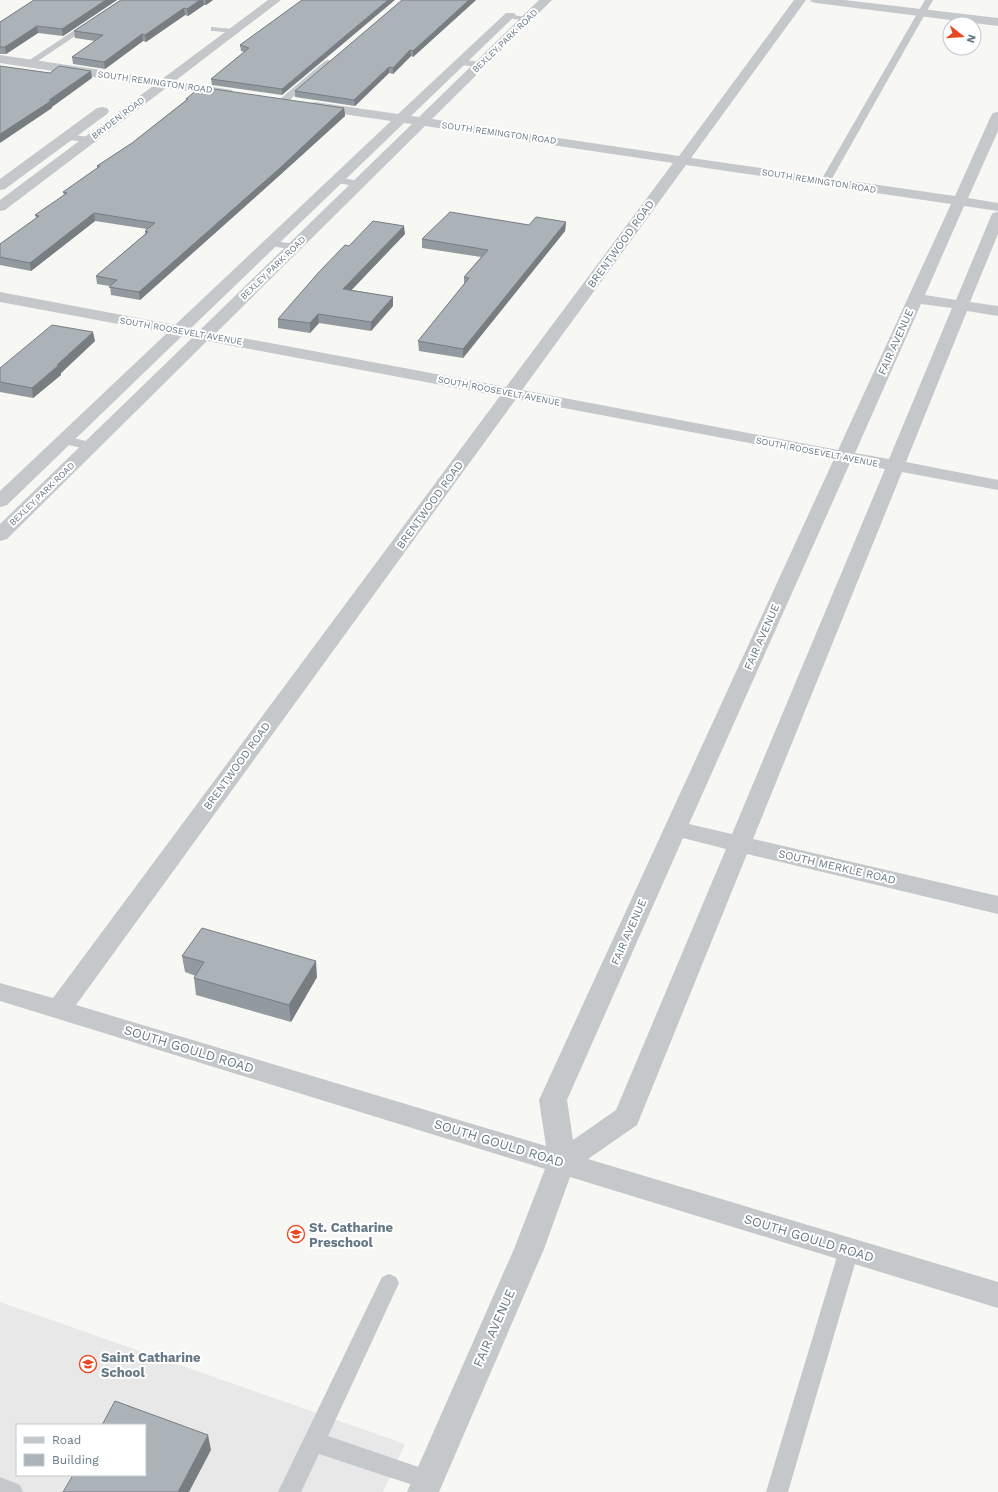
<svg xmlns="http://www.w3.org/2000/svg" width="998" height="1492" viewBox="0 0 998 1492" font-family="'Work Sans',sans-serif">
  <rect width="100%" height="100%" fill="#f7f7f3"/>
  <path fill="#e7e8e7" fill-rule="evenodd" d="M 0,1302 L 405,1444 L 383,1492 L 0,1492 ZM 17,1425 L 145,1425 L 145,1475 L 17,1475 Z"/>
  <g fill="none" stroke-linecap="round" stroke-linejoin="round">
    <g fill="#c4c8cb" fill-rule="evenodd">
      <path d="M 120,0 L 129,0 L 32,65 L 26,65 L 25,63 Z"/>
      <path d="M 925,0 L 933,0 L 830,182 L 825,185 L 822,184 L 820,182 Z"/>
      <path d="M 505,14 L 527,17 L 531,19 L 527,21 L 508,18 L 505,18 Z"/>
      <path d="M 211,27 L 233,29 L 237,31 L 233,33 L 214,31 L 211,31 Z"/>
      <path d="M 460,59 L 480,62 L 484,65 L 480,68 L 457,64 L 456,62 Z"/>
      <path d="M 328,60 L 331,61 L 332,63 L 331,65 L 286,103 L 280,103 L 279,101 L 280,99 L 325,61 Z"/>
      <path d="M 67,134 L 89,137 L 94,140 L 89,143 L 64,139 L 62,137 Z"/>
      <path d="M 336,177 L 359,181 L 364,184 L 359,187 L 333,182 L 331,180 Z"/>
      <path d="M 270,240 L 294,244 L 299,247 L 294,250 L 266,245 L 265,243 L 266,241 Z"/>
      <path d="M 64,436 L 95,443 L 97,446 L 95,449 L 91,450 L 60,443 L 58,440 L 60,437 Z"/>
      <path d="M 849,1242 L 856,1244 L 859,1250 L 788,1492 L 766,1492 L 839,1250 L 842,1244 Z"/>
      <path d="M 389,1274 L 396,1277 L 399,1283 L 328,1436 L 436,1473 L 439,1480 L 436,1487 L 428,1490 L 319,1454 L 301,1492 L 278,1492 L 382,1277 Z"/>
      <path d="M 0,1477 L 20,1485 L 23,1492 L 0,1492 Z"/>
    </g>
    <g fill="#c4c8cb" fill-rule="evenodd">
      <path d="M 268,0 L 281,0 L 175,81 L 232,90 L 233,93 L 232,96 L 227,97 L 166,88 L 5,210 L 0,211 L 0,200 L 153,86 L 0,63 L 0,55 L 162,79 Z"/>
      <path d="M 539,0 L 552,0 L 432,119 L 679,156 L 794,0 L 806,0 L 691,158 L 955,196 L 991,116 L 993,113 L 998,112 L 998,131 L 968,198 L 998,203 L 998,211 L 964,206 L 925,295 L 956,300 L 991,216 L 993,213 L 998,212 L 998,234 L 970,302 L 998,306 L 998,316 L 967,311 L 906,462 L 998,480 L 998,490 L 902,472 L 753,839 L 998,896 L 998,914 L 747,854 L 637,1125 L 588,1159 L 998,1282 L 998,1308 L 570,1177 L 544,1249 L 439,1492 L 407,1492 L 514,1249 L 545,1169 L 0,1001 L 0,983 L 53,998 L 500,396 L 207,341 L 7,539 L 0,541 L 0,524 L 192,338 L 182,336 L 7,505 L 0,507 L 0,491 L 167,333 L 0,302 L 0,292 L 175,325 L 391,121 L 315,110 L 310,109 L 309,106 L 310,103 L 315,102 L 398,114 L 506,13 L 514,13 L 516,15 L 514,17 L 411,116 L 419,117 ZM 404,123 L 412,124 L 200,330 L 191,328 ZM 425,126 L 673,163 L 506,387 L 216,333 ZM 686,165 L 951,204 L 838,450 L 522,390 ZM 921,304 L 952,308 L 889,459 L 855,453 ZM 516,399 L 834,459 L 539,1100 L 546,1146 L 76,1005 ZM 850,463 L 885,469 L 732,834 L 689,824 ZM 683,838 L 726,849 L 616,1110 L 573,1140 L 567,1100 Z"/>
      <path d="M 810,0 L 844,0 L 998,18 L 998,26 L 816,3 L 812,2 Z"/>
      <path d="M 102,107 L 107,108 L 109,111 L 107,114 L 5,189 L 0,190 L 0,179 L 97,108 Z"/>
    </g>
  </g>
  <g fill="#939a9f">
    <path d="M 34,0 L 117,0 L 63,36 L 38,33 L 6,54 L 0,54 L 0,22 Z"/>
    <path d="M 121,0 L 213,0 L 206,5 L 204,5 L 188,16 L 185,15 L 146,42 L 143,41 L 105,69 L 73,64 L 72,57 L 95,41 L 75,38 L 74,31 Z"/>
    <path d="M 302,0 L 282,95 L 212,85 L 211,79 L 244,52 L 241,51 L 240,45 Z"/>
    <path d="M 402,0 L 476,0 L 413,57 L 411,56 L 393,74 L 389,73 L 355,106 L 295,97 L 295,91 Z"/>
    <path d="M 186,99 L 344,108 L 345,116 L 280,175 L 140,300 L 111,295 L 110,286 L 97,284 L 96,276 L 145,234 L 145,231 L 147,229 L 95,221 L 31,271 L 0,265 L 0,244 L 36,218 L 35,215 L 64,195 L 63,192 L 97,169 L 97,166 L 132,143 L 186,100 Z"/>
    <path d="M 566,222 L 565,231 L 463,358 L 419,351 L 418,341 L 464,284 L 464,277 L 481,257 L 422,248 L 422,239 L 529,225 Z"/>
    <path d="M 405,234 L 351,290 L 393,297 L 393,306 L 371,331 L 319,323 L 310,333 L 278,328 L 278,319 L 349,246 Z"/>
    <path d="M 95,341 L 61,373 L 61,375 L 33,398 L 0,392 L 0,368 Z"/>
    <path d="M 182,956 L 317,977 L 291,1022 L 196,995 L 194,978 L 196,976 L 185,972 Z"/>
  </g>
  <g fill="#787d82">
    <path d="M 106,0 L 117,0 L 63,36 L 62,29 Z"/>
    <path d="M 200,0 L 203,0 L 204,5 L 188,16 L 187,9 Z"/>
    <path d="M 205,0 L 213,0 L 206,5 Z"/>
    <path d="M 388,0 L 395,0 L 282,95 L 282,89 Z"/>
    <path d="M 469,0 L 476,0 L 413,57 L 413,51 Z"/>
    <path d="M 184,8 L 185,15 L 146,42 L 145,35 Z"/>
    <path d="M 37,26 L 38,33 L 6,54 L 5,47 Z"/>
    <path d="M 142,34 L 143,41 L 105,69 L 104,62 Z"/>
    <path d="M 410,50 L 411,56 L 393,74 L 393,68 Z"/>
    <path d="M 389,67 L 389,73 L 355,106 L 354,100 Z"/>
    <path d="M 91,71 L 92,78 L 52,107 L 52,108 L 0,143 L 0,134 Z"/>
    <path d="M 344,108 L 345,116 L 280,175 L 140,300 L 139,292 Z"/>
    <path d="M 94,213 L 95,221 L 31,271 L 30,263 Z"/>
    <path d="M 566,222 L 565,231 L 463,358 L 463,349 Z"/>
    <path d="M 404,226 L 405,234 L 344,298 L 343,289 Z"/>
    <path d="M 393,297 L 393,306 L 371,331 L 371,322 Z"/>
    <path d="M 318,314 L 319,323 L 310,333 L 310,323 Z"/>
    <path d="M 93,332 L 95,341 L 61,373 L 61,375 L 33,398 L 32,388 Z"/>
    <path d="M 316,961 L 317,977 L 291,1022 L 289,1005 Z"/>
    <path d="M 208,1435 L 211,1450 L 189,1492 L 178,1492 Z"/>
  </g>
  <g fill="#abb3b9" stroke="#787d82">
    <path d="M 34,0 L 106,0 L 62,29 L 37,26 L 5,47 L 0,47 L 0,22 Z"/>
    <path d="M 121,0 L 200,0 L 187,9 L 184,8 L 145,35 L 142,34 L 104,62 L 72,57 L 103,35 L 74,31 Z"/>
    <path d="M 302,0 L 388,0 L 282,89 L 211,79 L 249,48 L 240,45 Z"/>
    <path d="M 402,0 L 469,0 L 413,51 L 410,50 L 393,68 L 389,67 L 354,100 L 295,91 Z"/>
    <path d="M 0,66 L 50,73 L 59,66 L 91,71 L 49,100 L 51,101 L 0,134 Z"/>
    <path d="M 200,87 L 344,108 L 280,168 L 139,292 L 109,287 L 117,280 L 96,276 L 148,232 L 145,231 L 155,223 L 94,213 L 30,263 L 0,257 L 0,244 L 39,216 L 35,215 L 67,193 L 63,192 L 100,166 L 97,166 L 132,143 L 188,99 L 186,99 Z"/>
    <path d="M 450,212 L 529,225 L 536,217 L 566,222 L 463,349 L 418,341 L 469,278 L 464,277 L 488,250 L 422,239 Z"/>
    <path d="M 373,221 L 404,226 L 343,289 L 393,297 L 371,322 L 318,314 L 310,323 L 278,319 L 318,273 L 345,245 L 349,246 Z"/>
    <path d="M 52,325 L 93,332 L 57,365 L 59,365 L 32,388 L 0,382 L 0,368 Z"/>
    <path d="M 202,928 L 316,961 L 289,1005 L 194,978 L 204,962 L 182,956 Z"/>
    <path d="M 115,1401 L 208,1435 L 178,1492 L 63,1492 L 73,1475 L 145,1475 L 145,1425 L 102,1425 Z"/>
  </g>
  <defs>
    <g id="school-ring" transform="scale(0.9)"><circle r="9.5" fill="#fff" stroke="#e84722" stroke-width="1.5"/><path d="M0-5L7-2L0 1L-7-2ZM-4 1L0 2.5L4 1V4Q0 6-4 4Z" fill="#e84722"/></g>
  </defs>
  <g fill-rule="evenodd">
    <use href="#school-ring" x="296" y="1234"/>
    <use href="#school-ring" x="88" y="1364"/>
  </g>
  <g text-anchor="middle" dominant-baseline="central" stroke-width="4" stroke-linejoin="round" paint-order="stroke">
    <g font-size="9" fill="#657885" stroke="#fff">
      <text transform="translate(505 41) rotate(-44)">BEXLEY PARK ROAD</text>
      <text transform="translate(155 82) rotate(8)">SOUTH REMINGTON ROAD</text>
      <text transform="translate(118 118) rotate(-37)">BRYDEN ROAD</text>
      <text transform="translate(499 133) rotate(8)">SOUTH REMINGTON ROAD</text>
      <text transform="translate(819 181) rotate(9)">SOUTH REMINGTON ROAD</text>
      <text transform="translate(273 268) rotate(-44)">BEXLEY PARK ROAD</text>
      <text transform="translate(181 331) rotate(10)">SOUTH ROOSEVELT AVENUE</text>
      <text transform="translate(499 391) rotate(11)">SOUTH ROOSEVELT AVENUE</text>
      <text transform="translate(817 452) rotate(11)">SOUTH ROOSEVELT AVENUE</text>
      <text transform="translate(42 494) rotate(-44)">BEXLEY PARK ROAD</text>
    </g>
    <g font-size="11" fill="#657885" stroke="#fff">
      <text transform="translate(621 244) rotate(-54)">BRENTWOOD ROAD</text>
      <text transform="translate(896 342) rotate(-66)">FAIR AVENUE</text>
      <text transform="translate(430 505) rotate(-54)">BRENTWOOD ROAD</text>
      <text transform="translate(762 637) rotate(-66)">FAIR AVENUE</text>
      <text transform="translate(237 766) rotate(-54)">BRENTWOOD ROAD</text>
      <text transform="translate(837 867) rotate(13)">SOUTH MERKLE ROAD</text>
      <text transform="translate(629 932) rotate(-66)">FAIR AVENUE</text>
    </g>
    <g font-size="13" fill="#657885" stroke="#fff">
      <text transform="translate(189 1049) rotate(17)">SOUTH GOULD ROAD</text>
      <text transform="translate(499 1143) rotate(17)">SOUTH GOULD ROAD</text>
      <text transform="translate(809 1238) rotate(17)">SOUTH GOULD ROAD</text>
      <text transform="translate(494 1328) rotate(-66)">FAIR AVENUE</text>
    </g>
    <g font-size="13" font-weight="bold" fill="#657885" stroke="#fff" text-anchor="start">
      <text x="309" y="1227">St. Catharine<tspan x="309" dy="15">Preschool</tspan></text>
      <text x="101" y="1357">Saint Catharine<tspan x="101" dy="15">School</tspan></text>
    </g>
  </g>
  <rect x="16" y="1424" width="130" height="52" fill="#ffffff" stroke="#c1c9ce"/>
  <rect x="24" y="1437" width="20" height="6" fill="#c4c8cb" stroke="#c1c9ce"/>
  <text x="52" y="1444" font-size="12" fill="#657885">Road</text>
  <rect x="24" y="1454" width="20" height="12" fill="#abb3b9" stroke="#c1c9ce"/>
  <text x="52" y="1464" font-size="12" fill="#657885">Building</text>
  <g transform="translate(962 36) rotate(107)"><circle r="19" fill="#ffffff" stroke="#c1c9ce"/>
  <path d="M0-3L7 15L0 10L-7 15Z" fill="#e84722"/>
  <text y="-6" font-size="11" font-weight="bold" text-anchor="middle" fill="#657885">N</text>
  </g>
</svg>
